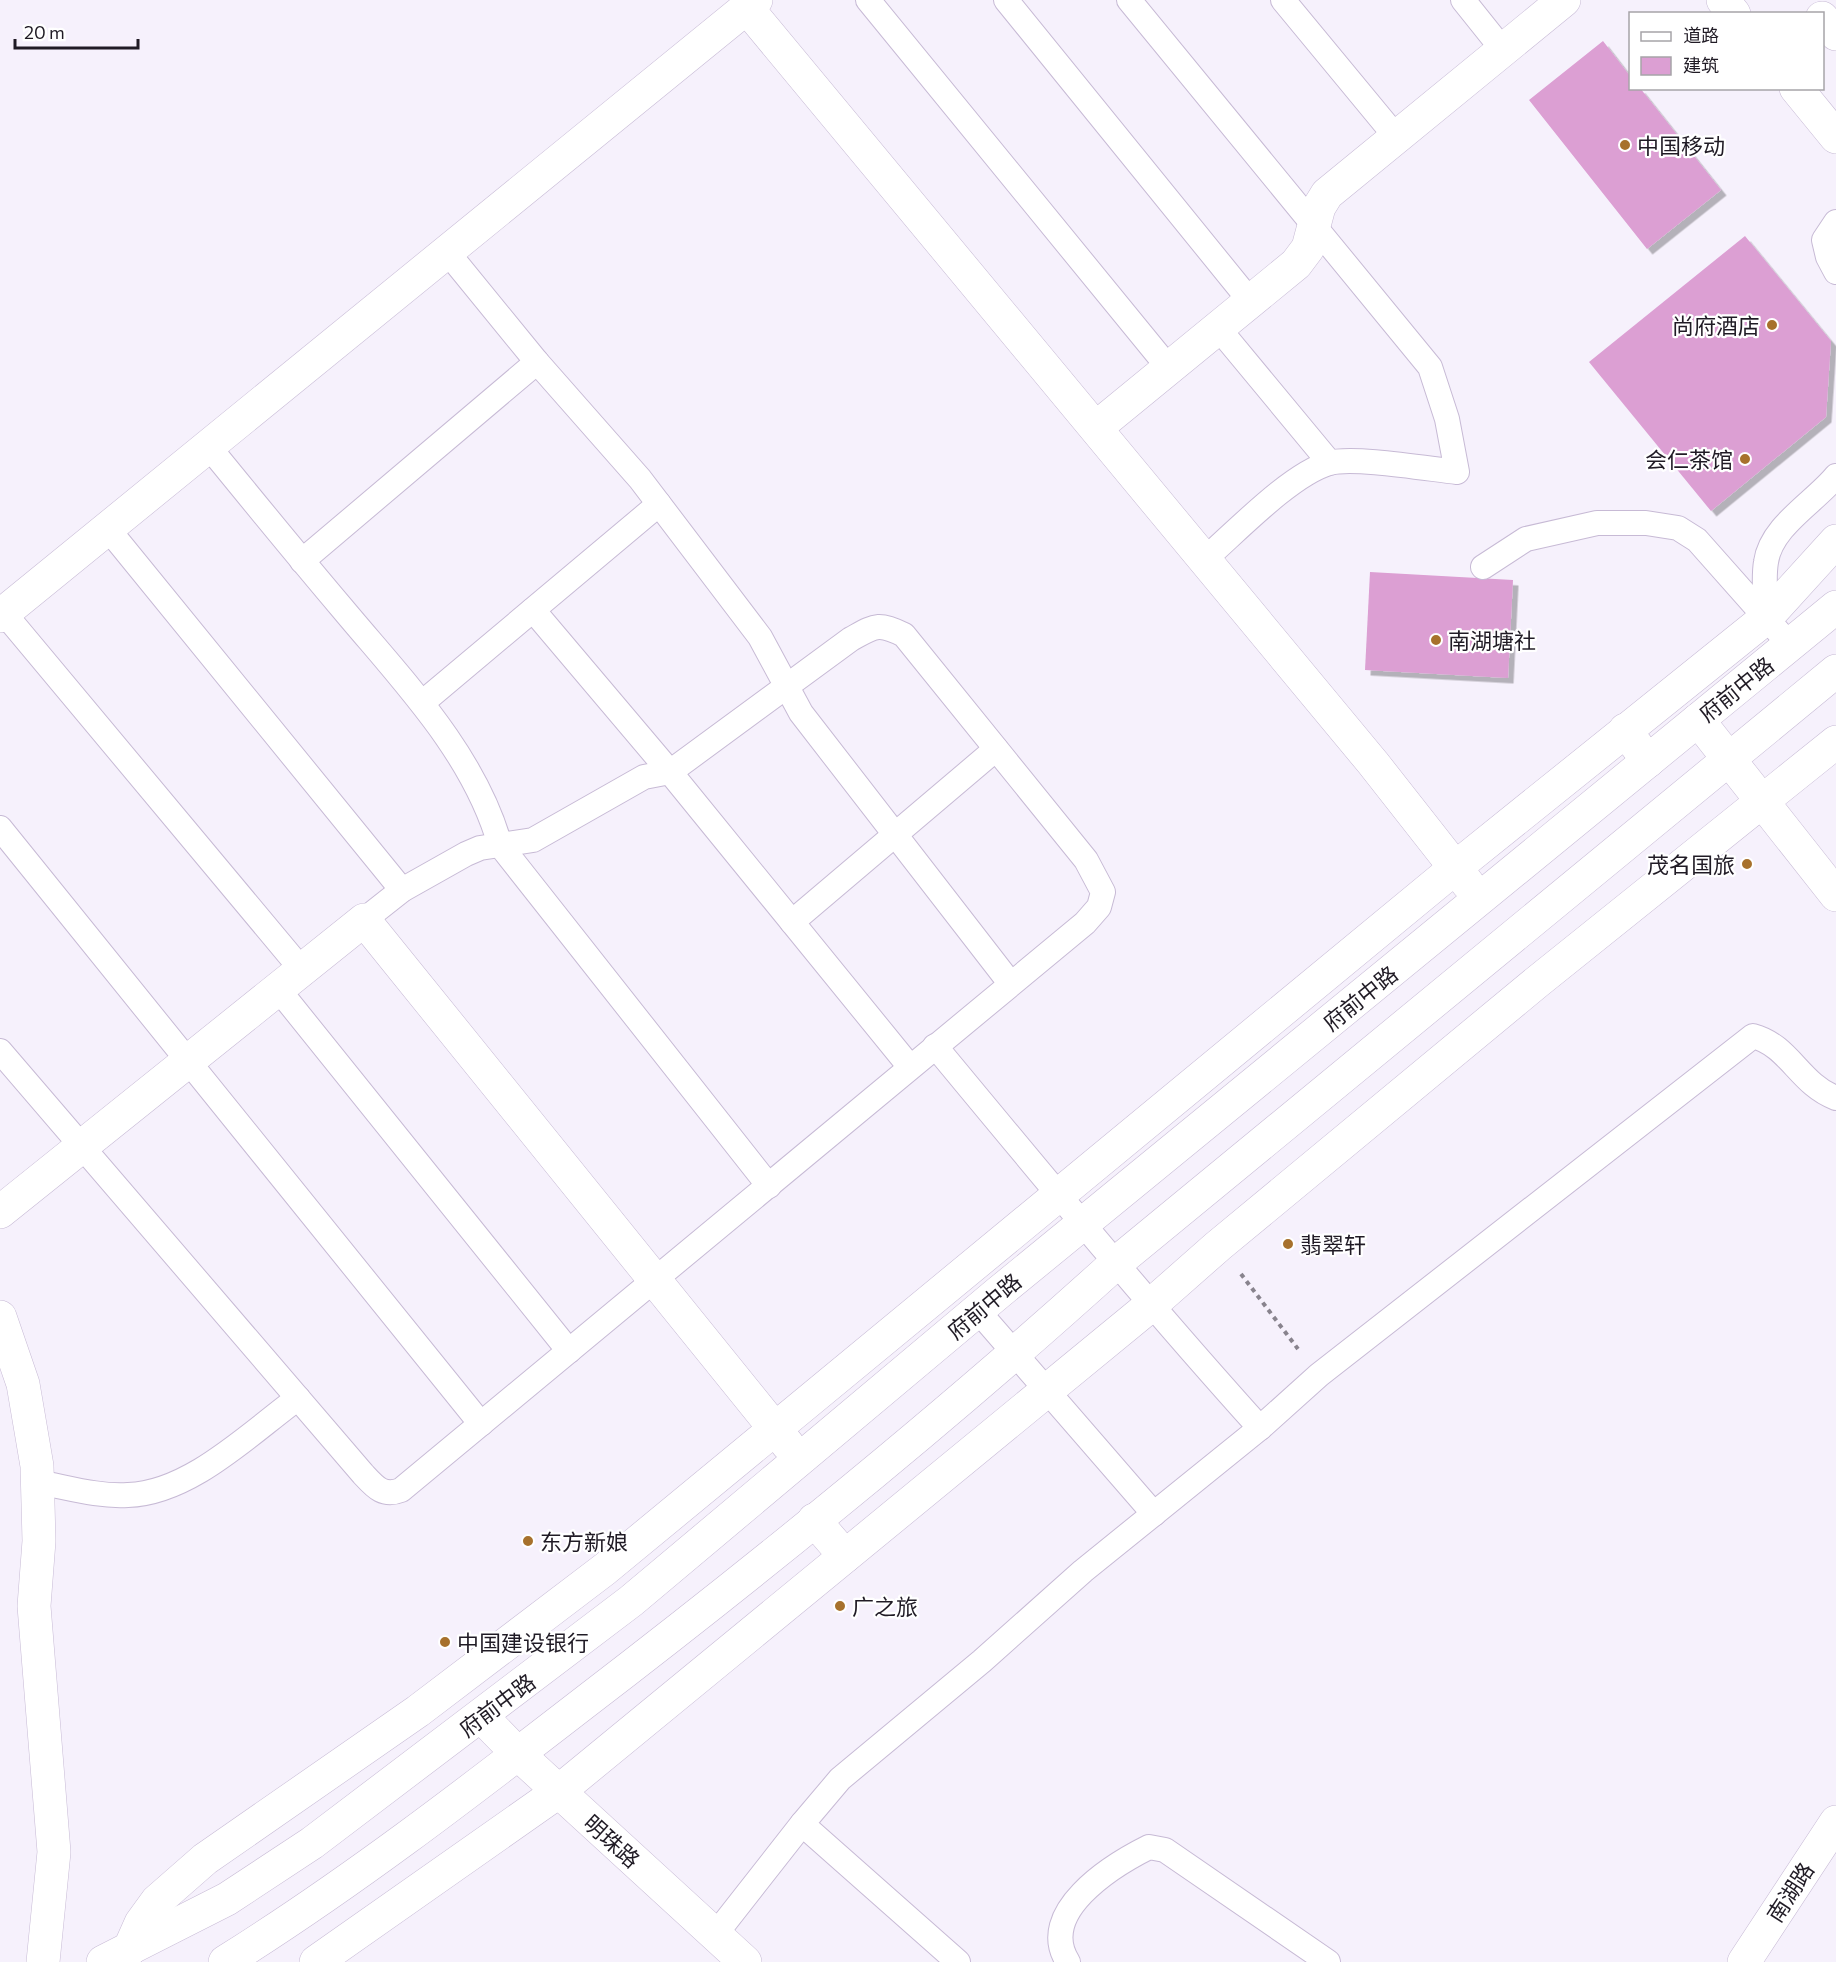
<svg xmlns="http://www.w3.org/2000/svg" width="1836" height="1962" viewBox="0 0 1836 1962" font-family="Commissioner,'Noto Sans SC',sans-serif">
  <defs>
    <filter id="shadow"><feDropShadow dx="5.5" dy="5.5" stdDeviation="0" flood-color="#0004"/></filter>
  </defs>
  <rect width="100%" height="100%" fill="#f6f1fc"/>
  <g fill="#dc9fd3" filter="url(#shadow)">
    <path d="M 1603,41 L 1630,76 L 1630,88 L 1640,88 L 1721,190 L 1647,249 L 1529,100 Z"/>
    <path d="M 1745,236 L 1831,341 L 1826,417 L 1711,511 L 1589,362 Z"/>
    <path d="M 1370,572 L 1513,580 L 1508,678 L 1365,670 Z"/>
  </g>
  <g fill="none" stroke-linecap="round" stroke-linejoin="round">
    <g stroke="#c7bad5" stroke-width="26">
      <g id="lane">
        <path d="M 868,0 L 1168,367"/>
        <path d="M 1006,0 L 1251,302"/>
        <path d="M 1129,0 L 1430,367 L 1447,419 L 1457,472 C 1429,469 1353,456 1329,463 C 1290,475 1237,531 1205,559"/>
        <path d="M 1283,0 L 1397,138"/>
        <path d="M 1463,0 L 1503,50"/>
        <path d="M 1836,222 L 1824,240 L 1828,257 L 1836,272"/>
        <path d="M 448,253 L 537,362 L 640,479 L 760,637 L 801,713 L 1010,983"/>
        <path d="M 1219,329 L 1330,463"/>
        <path d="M 209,447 C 253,501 297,555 342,608 C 402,680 474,753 500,845 L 769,1186"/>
        <path d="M 108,529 L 402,890"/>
        <path d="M 302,561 L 537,362"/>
        <path d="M 1483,567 L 1526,539 L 1597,523 L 1646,523 L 1678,528 L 1697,540 L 1790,645"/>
        <path d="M 533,610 L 670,772 L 910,1067"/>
        <path d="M 4,613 L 302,970"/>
        <path d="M 1766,618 C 1766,600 1763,579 1766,562 C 1771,526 1815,502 1836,476"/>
        <path d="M 422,703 L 659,504"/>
        <path d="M 0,828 L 481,1424"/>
        <path d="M 792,922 L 996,749"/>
        <path d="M 278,989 L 569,1351"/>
        <path d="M 935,1046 C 1042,1175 1148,1304 1260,1428"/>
        <path d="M 0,1051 L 363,1474 C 375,1487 383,1497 401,1490 L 1085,923 L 1099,907 L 1103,892 L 1086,860 L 904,635 C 878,622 875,626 851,639 L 670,772 L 644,777 L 533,840 L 480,848 L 466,854 L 402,890 L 364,920"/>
        <path d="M 978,1311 L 1154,1514"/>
        <path d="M 37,1482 C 66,1487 98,1497 128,1495 C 190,1493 249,1434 298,1398"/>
        <path d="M 715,1935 L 802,1824"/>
        <path d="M 958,1962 L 802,1824 L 840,1779 L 982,1661 L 1083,1571 L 1260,1428 L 1319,1375 L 1753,1036 C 1790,1046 1799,1084 1836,1098"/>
        <path d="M 1068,1962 C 1036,1913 1111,1866 1149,1847 L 1165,1850 L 1328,1962"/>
      </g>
    </g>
    <g stroke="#c7bad5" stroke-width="34">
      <g id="street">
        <path d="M 747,8 L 1373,763 L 1468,884"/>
        <path d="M 1097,427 L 1296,264 L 1308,248 L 1319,207 L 1327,194 L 1564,0"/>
        <path d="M 0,616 L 756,0"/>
        <path d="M 1698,720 L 1836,895"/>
        <path d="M 0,1212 L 364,920 L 788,1445"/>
        <path d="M 0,1317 L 23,1384 L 37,1466 L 39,1541 L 34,1606 L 54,1852 L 43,1962"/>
        <path d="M 129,1950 L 141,1923 L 157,1901 L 205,1859 L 418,1711 L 605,1569 L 1455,868 L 1766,618"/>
        <path d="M 316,1962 L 558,1792 L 1151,1305 L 1218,1246 L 1537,982 L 1836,742"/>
        <path d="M 1744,1962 L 1836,1822"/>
      </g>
    </g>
    <g stroke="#c7bad5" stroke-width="34">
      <g id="secondary">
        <path d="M 1723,0 L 1734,14"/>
        <path d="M 1822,18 L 1836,34"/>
        <path d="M 1796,88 L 1836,137"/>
        <path d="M 1766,618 L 1836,541"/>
        <path d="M 1625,730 L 1648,761"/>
        <path d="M 814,1520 L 845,1556"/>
        <path d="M 482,1717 L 518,1754 L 745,1962"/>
        <path d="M 103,1962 L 227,1899 L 312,1843 L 631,1601 L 998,1293 L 1836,607"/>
        <path d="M 225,1962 C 348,1885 465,1795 580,1706 C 764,1565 944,1419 1115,1264 L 1836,671"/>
      </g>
    </g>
    <path stroke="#88838d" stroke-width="4" stroke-dasharray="4.5 4.5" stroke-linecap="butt" d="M 1241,1274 L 1298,1349"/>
    <use href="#lane" stroke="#fff" stroke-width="24"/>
    <use href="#street" stroke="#fff" stroke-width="33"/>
    <use href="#secondary" stroke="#fff" stroke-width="33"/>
  </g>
  <g fill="#a7712c" stroke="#fff" stroke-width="2">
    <circle cx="1625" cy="145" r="6"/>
    <circle cx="1772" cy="325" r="6"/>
    <circle cx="1745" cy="459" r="6"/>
    <circle cx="1436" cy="640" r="6"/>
    <circle cx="1747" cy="864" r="6"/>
    <circle cx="1288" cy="1244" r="6"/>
    <circle cx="528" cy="1541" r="6"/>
    <circle cx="840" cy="1606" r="6"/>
    <circle cx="445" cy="1642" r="6"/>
  </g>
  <g text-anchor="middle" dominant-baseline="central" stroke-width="4.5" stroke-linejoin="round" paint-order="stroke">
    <g font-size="22" fill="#201b25" stroke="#fff" text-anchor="start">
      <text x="1637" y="145">中国移动</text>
      <text x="1760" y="325" text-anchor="end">尚府酒店</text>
      <text x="1733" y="459" text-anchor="end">会仁茶馆</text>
      <text x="1448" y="640">南湖塘社</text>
      <text x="1735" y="864" text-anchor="end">茂名国旅</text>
      <text x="1300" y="1244">翡翠轩</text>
      <text x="540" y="1541">东方新娘</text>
      <text x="852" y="1606">广之旅</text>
      <text x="457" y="1642">中国建设银行</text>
    </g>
    <g font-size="22" fill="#201b25" stroke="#fff">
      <text transform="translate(1736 689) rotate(-39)">府前中路</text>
      <text transform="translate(1360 998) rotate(-39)">府前中路</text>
      <text transform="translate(984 1306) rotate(-40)">府前中路</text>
      <text transform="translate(497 1705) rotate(-37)">府前中路</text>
      <text transform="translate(612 1841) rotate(42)">明珠路</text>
      <text transform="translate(1790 1892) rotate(-57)">南湖路</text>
    </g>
  </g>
  <rect x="1629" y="12" width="195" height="78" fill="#ffffff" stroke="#a6a4a8" stroke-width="1.5"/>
  <rect x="1641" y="32" width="30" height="9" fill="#ffffff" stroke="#a6a4a8" stroke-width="1.5"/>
  <text x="1683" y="42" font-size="18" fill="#201b25">道路</text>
  <rect x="1641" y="57" width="30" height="18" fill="#dc9fd3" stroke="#a6a4a8" stroke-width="1.5"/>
  <text x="1683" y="72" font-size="18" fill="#201b25">建筑</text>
  <path d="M15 39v9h123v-9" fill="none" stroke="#201b25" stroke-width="3"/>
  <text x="24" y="39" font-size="18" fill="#201b25" stroke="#ffffff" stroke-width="4.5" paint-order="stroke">20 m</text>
</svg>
